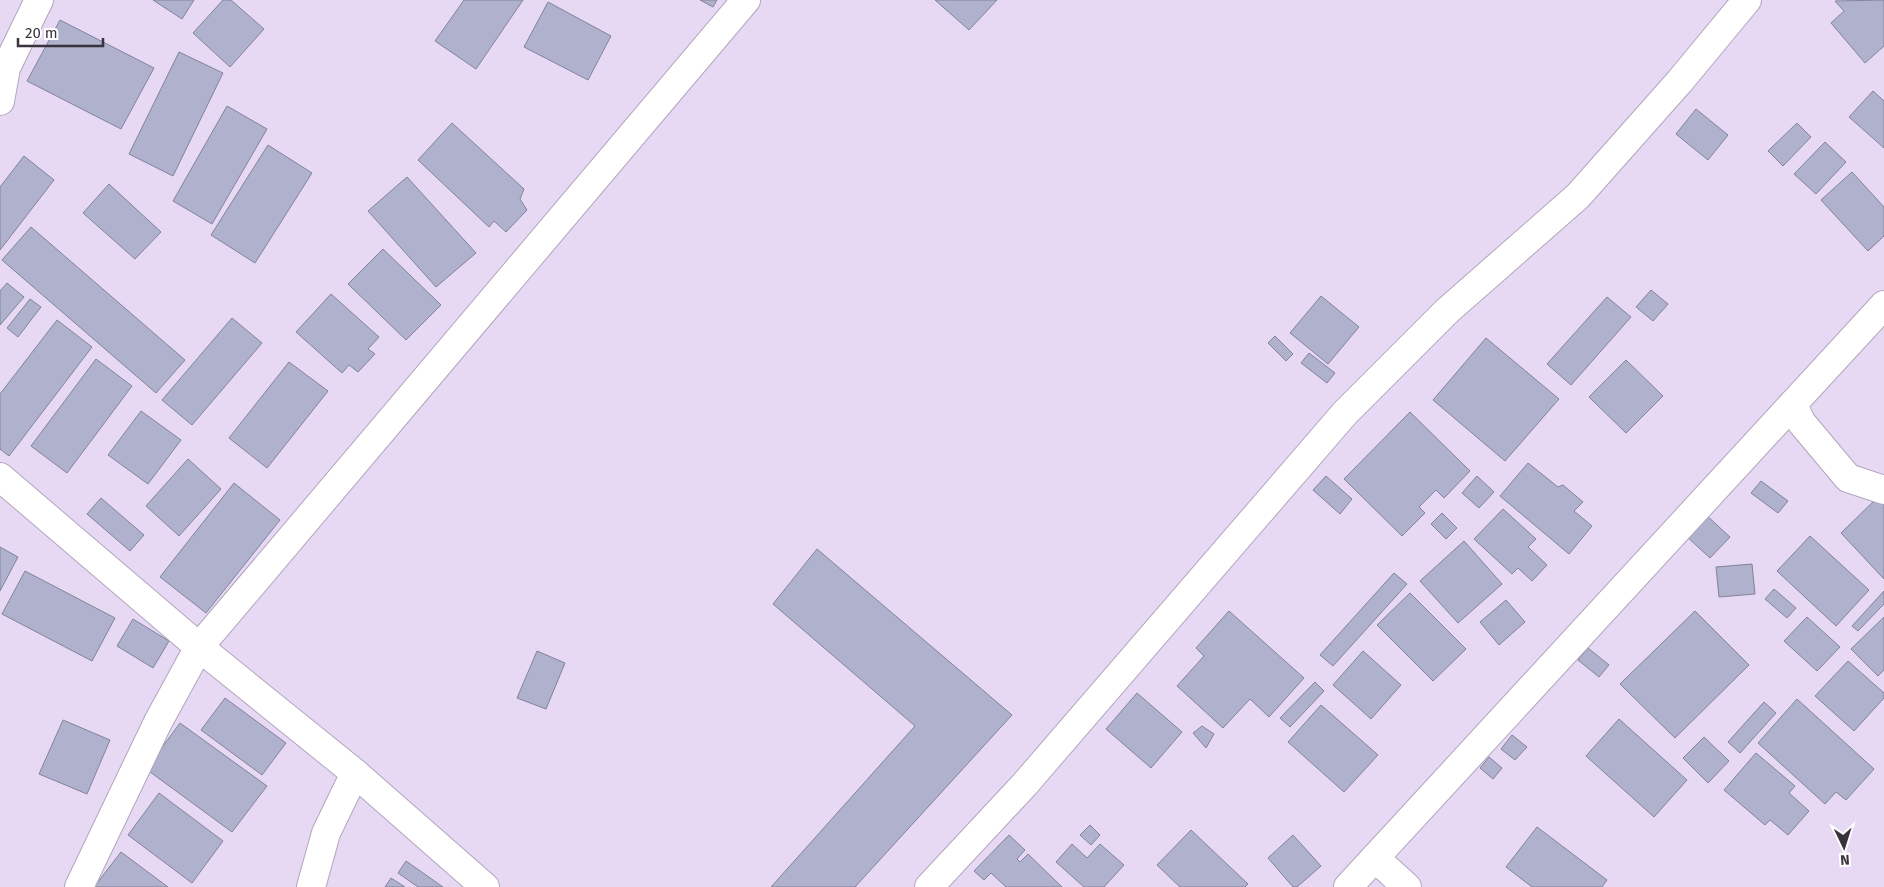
<svg xmlns="http://www.w3.org/2000/svg" width="1884" height="887" viewBox="0 0 1884 887" font-family="'Fira Sans',sans-serif">
  <rect width="100%" height="100%" fill="#e7d9f3"/>
  <g fill="#b0b1cc" stroke="#81839c">
    <path d="M 153,0 L 194,0 L 182,19 Z"/>
    <path d="M 223,0 L 231,0 L 264,29 L 230,67 L 193,33 Z"/>
    <path d="M 464,0 L 523,0 L 476,69 L 435,41 Z"/>
    <path d="M 700,0 L 717,0 L 713,7 Z"/>
    <path d="M 935,0 L 997,0 L 969,30 Z"/>
    <path d="M 1884,0 L 1884,46 L 1865,63 L 1831,23 L 1844,11 L 1835,1 Z"/>
    <path d="M 548,2 L 611,36 L 588,80 L 524,47 Z"/>
    <path d="M 60,20 L 154,68 L 121,129 L 27,81 Z"/>
    <path d="M 179,52 L 223,73 L 173,176 L 129,154 Z"/>
    <path d="M 1873,91 L 1884,101 L 1884,148 L 1849,117 Z"/>
    <path d="M 227,106 L 267,129 L 212,224 L 173,201 Z"/>
    <path d="M 1696,109 L 1728,135 L 1708,160 L 1676,134 Z"/>
    <path d="M 452,123 L 524,189 L 520,199 L 527,210 L 506,232 L 494,221 L 489,227 L 418,160 Z"/>
    <path d="M 1797,123 L 1811,137 L 1783,166 L 1768,151 Z"/>
    <path d="M 1825,142 L 1846,162 L 1816,194 L 1794,174 Z"/>
    <path d="M 268,145 L 312,173 L 255,263 L 211,235 Z"/>
    <path d="M 24,156 L 54,180 L 0,250 L 0,187 Z"/>
    <path d="M 1852,172 L 1884,207 L 1884,236 L 1868,251 L 1821,200 Z"/>
    <path d="M 407,177 L 476,253 L 436,287 L 368,211 Z"/>
    <path d="M 109,184 L 161,232 L 135,259 L 83,213 Z"/>
    <path d="M 31,227 L 185,360 L 156,393 L 2,260 Z"/>
    <path d="M 383,249 L 441,305 L 406,340 L 348,284 Z"/>
    <path d="M 7,283 L 24,297 L 0,325 L 0,291 Z"/>
    <path d="M 1651,290 L 1668,304 L 1653,321 L 1636,307 Z"/>
    <path d="M 331,294 L 379,337 L 368,349 L 375,354 L 358,372 L 349,365 L 342,373 L 296,332 Z"/>
    <path d="M 1321,296 L 1359,327 L 1328,364 L 1290,333 Z"/>
    <path d="M 1607,297 L 1631,317 L 1571,385 L 1547,364 Z"/>
    <path d="M 30,299 L 41,307 L 18,337 L 7,328 Z"/>
    <path d="M 232,318 L 262,343 L 192,425 L 162,400 Z"/>
    <path d="M 57,320 L 92,347 L 9,456 L 0,449 L 0,394 Z"/>
    <path d="M 1275,336 L 1293,354 L 1286,361 L 1268,343 Z"/>
    <path d="M 1486,338 L 1559,399 L 1505,461 L 1433,400 Z"/>
    <path d="M 1309,353 L 1335,373 L 1327,383 L 1301,363 Z"/>
    <path d="M 96,359 L 132,386 L 67,473 L 31,446 Z"/>
    <path d="M 1626,360 L 1663,396 L 1626,433 L 1589,397 Z"/>
    <path d="M 289,362 L 328,391 L 267,468 L 229,438 Z"/>
    <path d="M 141,411 L 181,440 L 148,484 L 108,455 Z"/>
    <path d="M 1410,412 L 1470,471 L 1444,498 L 1436,490 L 1419,507 L 1425,513 L 1402,536 L 1344,479 Z"/>
    <path d="M 188,459 L 221,489 L 179,536 L 146,506 Z"/>
    <path d="M 1528,463 L 1558,487 L 1563,485 L 1583,502 L 1574,511 L 1592,526 L 1569,554 L 1500,496 Z"/>
    <path d="M 1326,476 L 1352,499 L 1340,514 L 1313,490 Z"/>
    <path d="M 1477,476 L 1494,492 L 1479,508 L 1462,493 Z"/>
    <path d="M 1761,481 L 1788,501 L 1778,513 L 1751,493 Z"/>
    <path d="M 234,483 L 280,520 L 206,613 L 160,577 Z"/>
    <path d="M 1878,497 L 1884,503 L 1884,579 L 1841,533 Z"/>
    <path d="M 101,498 L 144,535 L 130,551 L 87,514 Z"/>
    <path d="M 1503,509 L 1536,539 L 1528,547 L 1547,565 L 1532,581 L 1518,568 L 1512,574 L 1474,539 Z"/>
    <path d="M 1442,513 L 1457,528 L 1446,539 L 1431,524 Z"/>
    <path d="M 1705,514 L 1730,537 L 1710,558 L 1685,535 Z"/>
    <path d="M 1810,536 L 1869,590 L 1836,626 L 1777,571 Z"/>
    <path d="M 1464,541 L 1502,584 L 1458,623 L 1420,581 Z"/>
    <path d="M 0,547 L 18,557 L 0,591 Z"/>
    <path d="M 817,549 L 1012,715 L 855,887 L 771,887 L 915,726 L 773,604 Z"/>
    <path d="M 1752,564 L 1755,594 L 1719,597 L 1716,567 Z"/>
    <path d="M 25,571 L 115,618 L 92,661 L 2,614 Z"/>
    <path d="M 1394,573 L 1407,584 L 1333,666 L 1320,655 Z"/>
    <path d="M 1774,589 L 1796,608 L 1787,618 L 1765,599 Z"/>
    <path d="M 1884,591 L 1884,604 L 1858,631 L 1852,626 Z"/>
    <path d="M 1410,593 L 1466,649 L 1433,681 L 1377,625 Z"/>
    <path d="M 1506,600 L 1525,622 L 1499,645 L 1480,622 Z"/>
    <path d="M 1229,611 L 1304,678 L 1269,717 L 1250,699 L 1223,728 L 1177,686 L 1204,656 L 1196,648 Z"/>
    <path d="M 1695,611 L 1749,665 L 1675,738 L 1620,684 Z"/>
    <path d="M 1807,617 L 1840,647 L 1817,671 L 1784,641 Z"/>
    <path d="M 1884,617 L 1884,670 L 1878,676 L 1851,649 Z"/>
    <path d="M 133,619 L 169,641 L 153,668 L 117,646 Z"/>
    <path d="M 1588,648 L 1609,665 L 1599,677 L 1578,660 Z"/>
    <path d="M 537,651 L 565,663 L 546,709 L 517,698 Z"/>
    <path d="M 1363,651 L 1401,685 L 1371,719 L 1333,685 Z"/>
    <path d="M 1848,661 L 1884,693 L 1884,698 L 1854,731 L 1815,696 Z"/>
    <path d="M 1315,682 L 1324,691 L 1290,727 L 1280,718 Z"/>
    <path d="M 1137,693 L 1182,732 L 1151,768 L 1106,729 Z"/>
    <path d="M 225,698 L 286,743 L 262,775 L 201,730 Z"/>
    <path d="M 1797,699 L 1874,769 L 1846,800 L 1836,792 L 1825,804 L 1758,743 Z"/>
    <path d="M 1764,702 L 1776,713 L 1740,753 L 1728,742 Z"/>
    <path d="M 1321,705 L 1378,755 L 1344,792 L 1288,742 Z"/>
    <path d="M 1619,719 L 1687,780 L 1654,817 L 1586,756 Z"/>
    <path d="M 63,720 L 110,740 L 87,794 L 39,774 Z"/>
    <path d="M 180,723 L 267,786 L 232,832 L 146,769 Z"/>
    <path d="M 1202,726 L 1214,734 L 1206,748 L 1193,733 Z"/>
    <path d="M 1512,735 L 1527,747 L 1515,760 L 1501,749 Z"/>
    <path d="M 1704,737 L 1729,761 L 1708,783 L 1683,758 Z"/>
    <path d="M 1756,753 L 1795,786 L 1789,793 L 1809,811 L 1788,835 L 1770,820 L 1765,825 L 1724,790 Z"/>
    <path d="M 1489,757 L 1502,768 L 1493,779 L 1480,768 Z"/>
    <path d="M 159,793 L 223,841 L 192,883 L 128,835 Z"/>
    <path d="M 1090,825 L 1100,835 L 1091,845 L 1080,835 Z"/>
    <path d="M 1537,827 L 1607,880 L 1602,887 L 1532,887 L 1506,867 Z"/>
    <path d="M 1191,830 L 1248,884 L 1245,887 L 1180,887 L 1157,865 Z"/>
    <path d="M 1009,835 L 1025,850 L 1017,859 L 1020,862 L 1028,854 L 1062,887 L 1006,887 L 991,873 L 984,880 L 974,871 Z"/>
    <path d="M 1293,835 L 1321,866 L 1297,887 L 1293,887 L 1268,858 Z"/>
    <path d="M 1072,844 L 1087,858 L 1100,844 L 1124,865 L 1104,887 L 1084,887 L 1056,862 Z"/>
    <path d="M 121,852 L 168,887 L 94,887 Z"/>
    <path d="M 406,861 L 443,887 L 418,887 L 398,873 Z"/>
    <path d="M 391,878 L 405,887 L 385,887 Z"/>
  </g>
  <g fill="none" stroke-linecap="round" stroke-linejoin="round">
    <g stroke="#b2a5bd" stroke-width="30">
      <g id="minor">
        <path d="M 0,101 L 6,68 L 39,0"/>
        <path d="M 1793,404 L 1801,422 L 1848,478 L 1884,490"/>
        <path d="M 0,477 L 199,647 L 355,773 L 485,887"/>
        <path d="M 1375,858 L 1407,887"/>
        <path d="M 79,887 L 158,722 L 199,647 L 746,0"/>
        <path d="M 311,887 L 326,833 L 355,773"/>
        <path d="M 929,887 L 1025,784 L 1345,413 L 1447,311 L 1578,196 L 1680,81 L 1747,0"/>
        <path d="M 1348,887 L 1884,305"/>
      </g>
    </g>
    <use href="#minor" stroke="#fff" stroke-width="28"/>
  </g>
  <g transform="translate(1844 847) rotate(176)" stroke="#ffffff" stroke-width="4" paint-order="stroke">
  <path d="M0-4L9 19L0 12L-9 19Z" fill="#38333d"/>
  <text y="-8" font-size="14" font-weight="bold" text-anchor="middle" fill="#38333d">N</text>
  </g>
  <path d="M18 38v8h85v-8" fill="none" stroke="#38333d" stroke-width="2.5"/>
  <text x="25" y="38" font-size="15" fill="#38333d" stroke="#ffffff" stroke-width="4" paint-order="stroke">20 m</text>
</svg>
